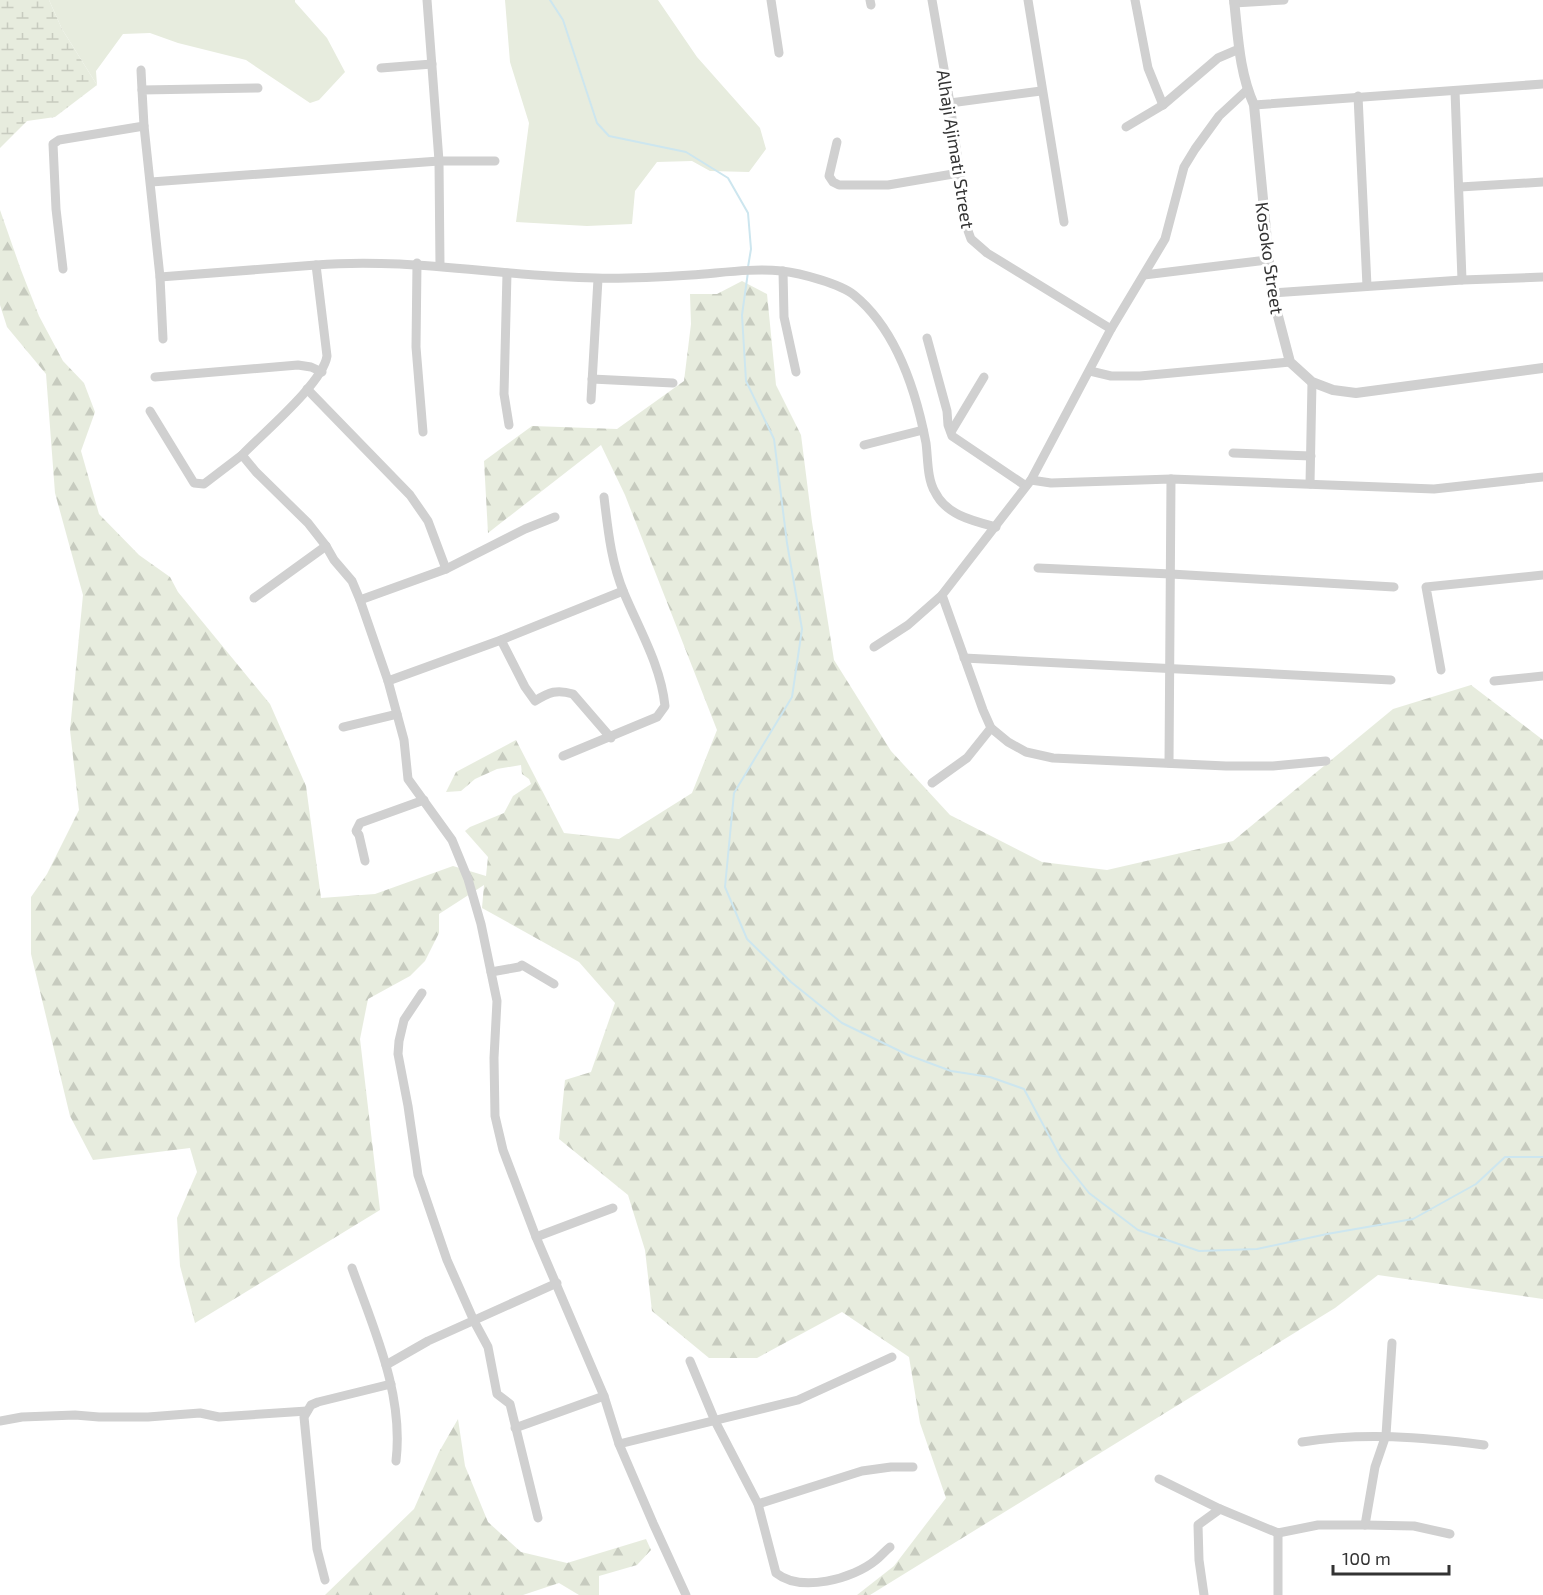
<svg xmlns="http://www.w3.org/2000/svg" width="1543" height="1595" viewBox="0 0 1543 1595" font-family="'Exo 2',sans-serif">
  <defs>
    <pattern id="forest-firs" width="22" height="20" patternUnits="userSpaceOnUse" patternTransform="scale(1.5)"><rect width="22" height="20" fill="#e7ecde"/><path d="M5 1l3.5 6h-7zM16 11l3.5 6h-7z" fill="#c7cbbf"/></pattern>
    <pattern id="wetland-marsh" width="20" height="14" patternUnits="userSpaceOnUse" patternTransform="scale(1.5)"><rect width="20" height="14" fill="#e7ecde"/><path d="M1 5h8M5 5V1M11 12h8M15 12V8" fill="none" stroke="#c7cbbf"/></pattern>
  </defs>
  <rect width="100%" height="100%" fill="#fff"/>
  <g fill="#e7ecde">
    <path d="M 49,0 L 295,0 L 295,2 L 327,38 L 345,72 L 319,100 L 310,103 L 246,60 L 178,43 L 150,33 L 123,34 L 96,71 L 97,85 L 62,29 Z"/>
    <path d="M 505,0 L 658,0 L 697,57 L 760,128 L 766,149 L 749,172 L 710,171 L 692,161 L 657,162 L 635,191 L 632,224 L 587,226 L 516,222 L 529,123 L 510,62 Z"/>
  </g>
  <g fill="url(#forest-firs)">
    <path d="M 0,210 L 21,270 L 39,316 L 63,361 L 84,383 L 95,412 L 81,451 L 99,514 L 139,555 L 170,577 L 178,592 L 270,704 L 306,786 L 321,898 L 375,894 L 453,866 L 486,876 L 488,857 L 465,831 L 470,827 L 504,813 L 513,796 L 531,784 L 529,779 L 522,774 L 521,765 L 497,769 L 475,779 L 461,791 L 446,792 L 456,772 L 516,740 L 564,833 L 619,839 L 692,793 L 717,730 L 625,495 L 601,445 L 488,533 L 484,461 L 532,426 L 617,429 L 684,381 L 691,324 L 690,294 L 717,294 L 742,281 L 767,294 L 776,385 L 801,435 L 812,522 L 834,660 L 891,751 L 950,815 L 1042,862 L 1107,870 L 1233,841 L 1393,709 L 1471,685 L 1543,740 L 1543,1299 L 1378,1275 L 1335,1308 L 870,1595 L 857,1595 L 894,1566 L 946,1498 L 920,1423 L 909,1357 L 842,1312 L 757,1358 L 709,1358 L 652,1311 L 645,1250 L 628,1195 L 559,1139 L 565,1080 L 591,1072 L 615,1003 L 579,962 L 482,908 L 484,885 L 439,914 L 439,933 L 425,961 L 410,976 L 368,999 L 360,1039 L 380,1210 L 195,1323 L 180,1266 L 177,1218 L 197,1172 L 190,1148 L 93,1160 L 70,1116 L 31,954 L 31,897 L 47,874 L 79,810 L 70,730 L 83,595 L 55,493 L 46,374 L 7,327 L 0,305 Z"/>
    <path d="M 458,1419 L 465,1466 L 488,1522 L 521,1552 L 567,1563 L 646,1539 L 651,1550 L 637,1565 L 599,1576 L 599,1595 L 579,1595 L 559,1583 L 523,1595 L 325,1595 L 414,1509 L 439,1452 Z"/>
  </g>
  <path fill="url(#wetland-marsh)" d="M 0,0 L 49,0 L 62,29 L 97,85 L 55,117 L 27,121 L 0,148 Z"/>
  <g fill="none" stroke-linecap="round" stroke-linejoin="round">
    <g stroke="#cde6ef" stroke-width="2">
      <path d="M 550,0 L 563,20 L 597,123 L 609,136 L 686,152 L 728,178 L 748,213 L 751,249 L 748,267"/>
      <path d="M 748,272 L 742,315 L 746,381 L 774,439 L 787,543 L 802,629 L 792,697 L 734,793 L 725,887 L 747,939 L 791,982 L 842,1023 L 908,1055 L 951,1071 L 990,1077 L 1024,1089 L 1061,1158 L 1089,1193 L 1138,1230 L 1199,1251 L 1257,1249 L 1327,1234 L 1413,1219 L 1476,1184 L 1505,1157 L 1543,1157"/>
    </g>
    <g stroke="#d0d0d0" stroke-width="9">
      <path d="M 427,0 L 439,161 L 440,266"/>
      <path d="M 771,0 L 779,53"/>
      <path d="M 870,0 L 871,5"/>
      <path d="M 932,0 L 950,103 L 967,228 L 971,239 L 987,253 L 1111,329"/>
      <path d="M 1028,0 L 1064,222"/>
      <path d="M 1135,0 L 1148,68 L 1163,105"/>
      <path d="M 1234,3 L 1284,0"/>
      <path d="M 381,68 L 432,64"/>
      <path d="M 141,70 L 142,90"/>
      <path d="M 1455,91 L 1462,280"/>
      <path d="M 1358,96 L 1367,286"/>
      <path d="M 950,103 L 1041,91"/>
      <path d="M 1254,105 L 1543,84"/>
      <path d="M 1126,127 L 1163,105 L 1218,58 L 1239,49"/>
      <path d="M 837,142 L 829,176 L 833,182 L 839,185 L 888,185 L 959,173"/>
      <path d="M 151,182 L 439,161 L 495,161"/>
      <path d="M 1460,187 L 1543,182"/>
      <path d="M 417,263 L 416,347 L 423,432"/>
      <path d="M 63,269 L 56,209 L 53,144 L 59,140 L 144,126"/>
      <path d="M 783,271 L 784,317 L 796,372"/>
      <path d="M 507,273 L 504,394 L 509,425"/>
      <path d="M 1144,275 L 1267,260"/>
      <path d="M 160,277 L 316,265"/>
      <path d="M 1272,293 L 1462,280 L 1543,277"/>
      <path d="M 927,338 L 947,411 L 948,425 L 952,436 L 1026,486"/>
      <path d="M 163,339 L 160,277 L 144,126 L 142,90 L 258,88"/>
      <path d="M 1090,371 L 1111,376 L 1140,376 L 1290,362"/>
      <path d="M 155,377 L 298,365 L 311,367 L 322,372"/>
      <path d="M 592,379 L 673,383"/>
      <path d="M 307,389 L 410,495 L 428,521 L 446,569"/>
      <path d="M 591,400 L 598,279"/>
      <path d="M 150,411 L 194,483 L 204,484 L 242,455"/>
      <path d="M 951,432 L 984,377"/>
      <path d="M 864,445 L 923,430"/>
      <path d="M 1233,453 L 1311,456"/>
      <path d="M 1031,480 L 1051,483 L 1171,479 L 1434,489 L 1543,477"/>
      <path d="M 1310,484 L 1312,382"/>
      <path d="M 1038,568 L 1171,574 L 1394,587"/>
      <path d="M 942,595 L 983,710 L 991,728 L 1008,742 L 1026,752 L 1053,758 L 1226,766 L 1273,766 L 1326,761"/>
      <path d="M 254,598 L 326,546"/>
      <path d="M 360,600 L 446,569 L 525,529 L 555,517"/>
      <path d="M 501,640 L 525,687 L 535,701 C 549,692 557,689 573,694 L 611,738"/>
      <path d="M 874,647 L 908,625 L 942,595 L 1031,480 L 1111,329 L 1165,239 L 1184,167 L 1195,149 L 1219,116 L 1247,90"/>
      <path d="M 964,658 L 1391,680"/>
      <path d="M 1441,670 L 1426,587 L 1543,575"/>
      <path d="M 388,681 L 501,640 L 623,591"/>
      <path d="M 1494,681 L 1543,676"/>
      <path d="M 343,727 L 397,714"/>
      <path d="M 563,756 L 657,717 L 665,706 C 661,666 639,629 624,593 C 611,562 608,530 604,497"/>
      <path d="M 1169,763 L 1171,479"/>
      <path d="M 932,783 L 967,758 L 991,728"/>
      <path d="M 365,861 L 359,835 L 356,831 L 360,823 L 424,800"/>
      <path d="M 491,972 L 519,967 L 522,965 L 554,984"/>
      <path d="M 422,993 L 404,1020 L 399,1041 L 398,1054 L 408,1106 L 418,1175 L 447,1260 L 474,1321 L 488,1347 L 497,1394 L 510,1404 L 538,1518"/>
      <path d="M 536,1237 L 613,1208"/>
      <path d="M 352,1268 C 374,1330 404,1394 396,1461"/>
      <path d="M 690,1361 L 715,1421 L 758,1504 L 776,1573 C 801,1593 853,1579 876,1560 C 881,1556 885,1551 890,1547"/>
      <path d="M 386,1365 L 428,1341 L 557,1283"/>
      <path d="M 0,1421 L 22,1417 L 75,1415 L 99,1417 L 148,1417 L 200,1413 L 219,1417 L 307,1411"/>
      <path d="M 515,1428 L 604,1396"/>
      <path d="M 1302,1442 C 1363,1432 1422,1437 1484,1445"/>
      <path d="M 619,1444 L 798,1400 L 892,1357"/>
      <path d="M 1159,1479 L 1220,1509 L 1278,1533 L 1318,1525 L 1365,1525 L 1414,1526 L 1450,1534"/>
      <path d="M 758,1504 L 862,1471 L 891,1467 L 913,1467"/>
      <path d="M 1365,1525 L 1375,1467 L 1386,1435 L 1392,1343"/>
      <path d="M 1278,1533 L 1278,1595"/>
      <path d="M 325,1580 L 317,1549 L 304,1417 L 311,1405 L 318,1402 L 391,1384"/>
      <path d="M 686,1595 L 653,1523 L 619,1444 L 604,1396 L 536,1237 L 503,1150 L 495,1116 L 494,1058 L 497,1001 L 481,924 L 468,879 L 452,840 L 408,779 L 404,740 L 388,681 L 360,600 L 352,581 L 334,560 L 326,546 L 308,523 L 256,472 L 242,455 C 263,433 323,383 327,356 L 316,265 C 410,257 502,277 596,278 C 628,279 660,277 691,275 C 721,273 751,268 782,271 C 800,273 841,284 854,295 C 897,330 916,391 926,443 C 928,458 927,479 935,492 C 946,515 973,521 996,527"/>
      <path d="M 1204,1595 L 1199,1560 L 1198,1525 L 1220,1509"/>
    </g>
    <path stroke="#d0d0d0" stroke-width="10" d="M 1234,0 C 1238,35 1239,72 1254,105 L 1272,293 L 1290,362 L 1312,382 L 1333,390 L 1356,393 L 1543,368"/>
  </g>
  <g text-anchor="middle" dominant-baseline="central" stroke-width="6" stroke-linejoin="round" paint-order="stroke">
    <g font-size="18" fill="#333" stroke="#fff">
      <text transform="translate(956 149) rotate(81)">Alhaji Ajimati Street</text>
      <text transform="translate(1270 258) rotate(82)">Kosoko Street</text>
    </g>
  </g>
  <path d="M1333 1565v9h116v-9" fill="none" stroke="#333333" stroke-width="3"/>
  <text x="1342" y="1565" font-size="18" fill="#333333" stroke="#ffffff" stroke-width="4.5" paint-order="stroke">100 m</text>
</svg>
